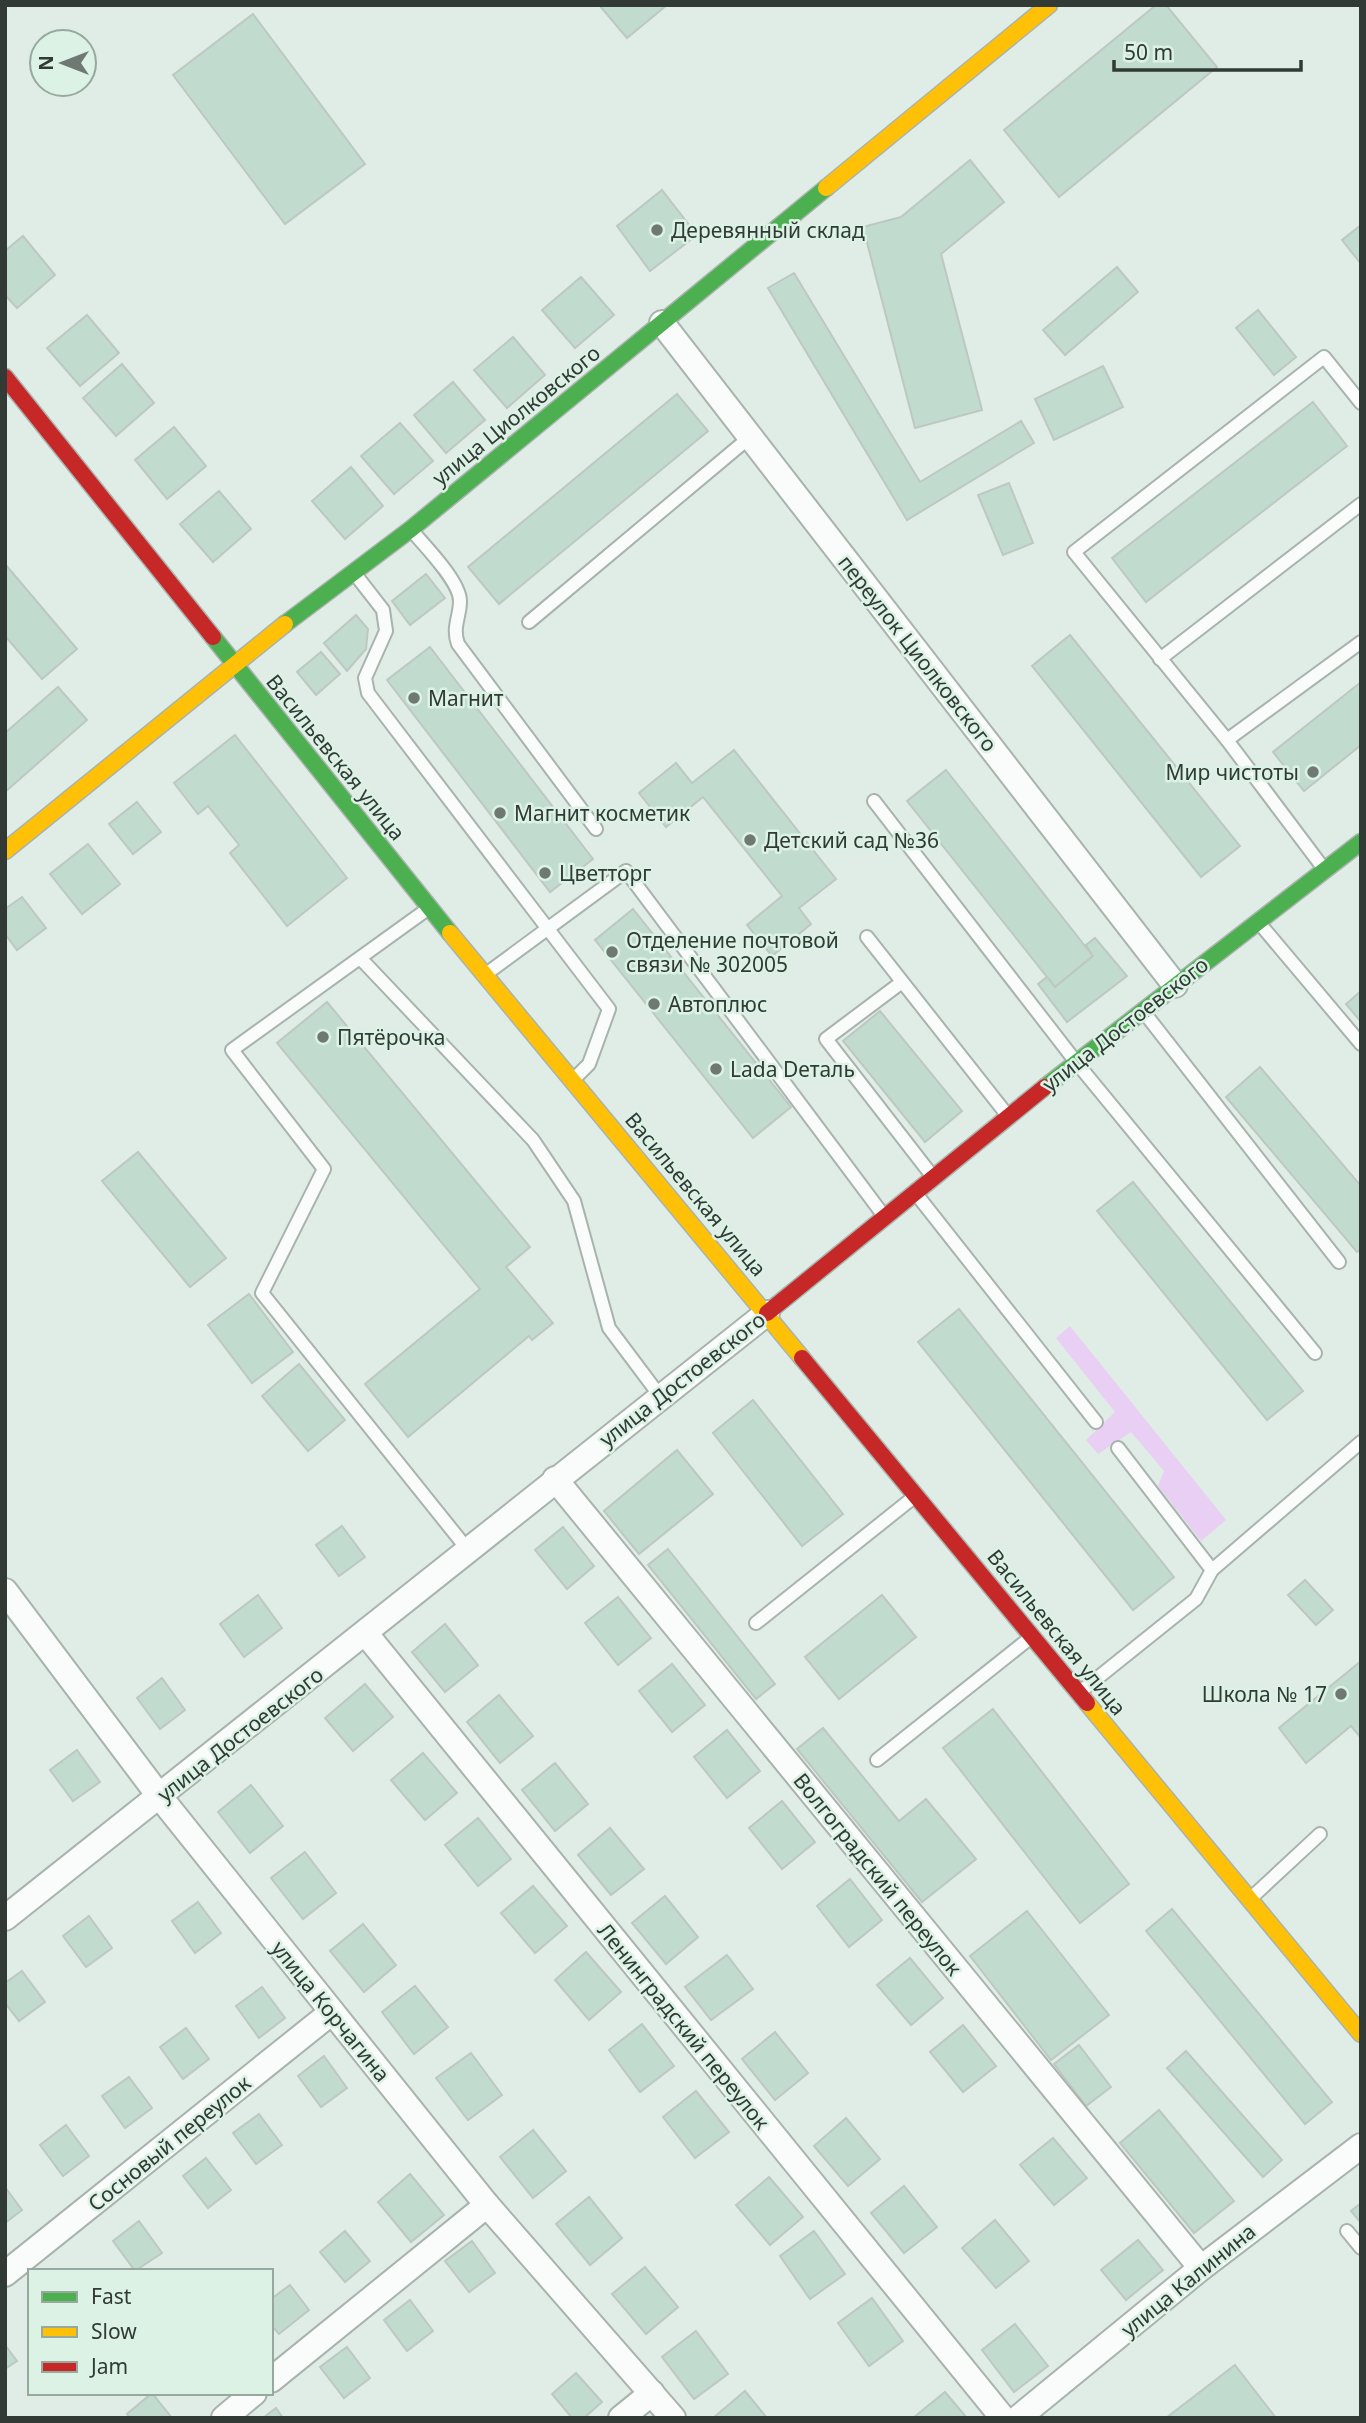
<svg xmlns="http://www.w3.org/2000/svg" width="1366" height="2423" viewBox="0 0 1366 2423" font-family="'Noto Sans',sans-serif">
  <rect width="100%" height="100%" fill="#e0ede6"/>
  <path fill="#e8cff3" d="M 1070,1326 L 1226,1520 L 1201,1541 L 1158,1486 L 1164,1471 L 1131,1432 L 1098,1454 L 1086,1440 L 1115,1412 L 1056,1338 Z"/>
  <g fill="#c1dcce" stroke="#bdc8c2" stroke-width="2">
    <path d="M 599,5 L 667,5 L 627,38 Z"/>
    <path d="M 1156,5 L 1166,5 L 1217,67 L 1059,197 L 1004,130 Z"/>
    <path d="M 253,14 L 365,164 L 285,224 L 173,75 Z"/>
    <path d="M 970,160 L 1004,202 L 941,254 L 982,410 L 915,428 L 863,227 L 901,217 Z"/>
    <path d="M 662,190 L 697,235 L 650,271 L 617,226 Z"/>
    <path d="M 1361,225 L 1361,264 L 1342,240 Z"/>
    <path d="M 23,236 L 55,275 L 17,308 L 5,295 L 5,251 Z"/>
    <path d="M 1117,267 L 1138,292 L 1065,355 L 1043,330 Z"/>
    <path d="M 794,273 L 920,482 L 1021,421 L 1034,443 L 907,520 L 768,288 Z"/>
    <path d="M 581,277 L 614,315 L 575,348 L 542,310 Z"/>
    <path d="M 1258,310 L 1296,357 L 1274,375 L 1236,328 Z"/>
    <path d="M 87,315 L 119,353 L 80,386 L 47,348 Z"/>
    <path d="M 513,337 L 545,375 L 507,408 L 474,370 Z"/>
    <path d="M 122,364 L 154,403 L 116,436 L 83,398 Z"/>
    <path d="M 1103,366 L 1123,407 L 1054,440 L 1035,399 Z"/>
    <path d="M 453,382 L 485,420 L 446,453 L 414,415 Z"/>
    <path d="M 677,394 L 708,431 L 499,604 L 468,567 Z"/>
    <path d="M 1313,402 L 1347,446 L 1146,602 L 1112,558 Z"/>
    <path d="M 400,423 L 433,461 L 394,494 L 361,456 Z"/>
    <path d="M 174,427 L 206,466 L 167,499 L 135,460 Z"/>
    <path d="M 351,467 L 383,506 L 345,539 L 312,501 Z"/>
    <path d="M 1009,483 L 1033,543 L 1003,555 L 978,495 Z"/>
    <path d="M 219,491 L 251,529 L 213,562 L 180,524 Z"/>
    <path d="M 5,564 L 77,649 L 42,679 L 5,636 Z"/>
    <path d="M 426,574 L 445,598 L 410,625 L 392,601 Z"/>
    <path d="M 356,615 L 368,629 L 366,649 L 347,671 L 324,643 Z"/>
    <path d="M 1070,635 L 1240,846 L 1201,877 L 1032,666 Z"/>
    <path d="M 430,647 L 593,859 L 550,892 L 387,680 Z"/>
    <path d="M 321,652 L 340,674 L 316,695 L 297,672 Z"/>
    <path d="M 1361,682 L 1361,745 L 1304,791 L 1273,752 Z"/>
    <path d="M 58,687 L 87,720 L 5,792 L 5,733 Z"/>
    <path d="M 235,735 L 347,878 L 287,926 L 230,853 L 239,845 L 208,806 L 198,814 L 174,783 Z"/>
    <path d="M 734,750 L 836,879 L 799,908 L 811,924 L 772,956 L 747,925 L 782,896 L 703,797 L 666,827 L 639,793 L 676,763 L 692,783 Z"/>
    <path d="M 946,770 L 1093,956 L 1055,987 L 907,801 Z"/>
    <path d="M 137,802 L 161,832 L 133,854 L 109,824 Z"/>
    <path d="M 88,844 L 120,884 L 82,914 L 50,874 Z"/>
    <path d="M 22,897 L 46,928 L 17,950 L 5,934 L 5,909 Z"/>
    <path d="M 633,909 L 791,1107 L 753,1138 L 595,940 Z"/>
    <path d="M 1095,938 L 1127,976 L 1067,1022 L 1038,984 L 1047,977 L 1055,987 L 1093,956 L 1086,945 Z"/>
    <path d="M 1361,991 L 1361,1022 L 1346,1004 Z"/>
    <path d="M 327,1002 L 530,1247 L 506,1267 L 553,1323 L 532,1340 L 529,1336 L 408,1437 L 365,1384 L 480,1289 L 277,1043 Z"/>
    <path d="M 880,1011 L 962,1111 L 925,1142 L 843,1041 Z"/>
    <path d="M 1260,1067 L 1361,1186 L 1361,1249 L 1357,1252 L 1226,1097 Z"/>
    <path d="M 138,1152 L 226,1258 L 190,1287 L 102,1181 Z"/>
    <path d="M 1133,1182 L 1303,1391 L 1267,1420 L 1097,1211 Z"/>
    <path d="M 249,1294 L 293,1352 L 252,1383 L 208,1325 Z"/>
    <path d="M 959,1309 L 1174,1577 L 1133,1610 L 918,1342 Z"/>
    <path d="M 299,1364 L 345,1420 L 308,1451 L 262,1396 Z"/>
    <path d="M 753,1400 L 843,1514 L 802,1546 L 713,1433 Z"/>
    <path d="M 677,1450 L 713,1494 L 639,1554 L 604,1511 Z"/>
    <path d="M 342,1526 L 365,1557 L 339,1576 L 316,1545 Z"/>
    <path d="M 563,1527 L 594,1566 L 567,1589 L 535,1550 Z"/>
    <path d="M 668,1549 L 775,1684 L 756,1699 L 648,1565 Z"/>
    <path d="M 1305,1580 L 1333,1610 L 1316,1625 L 1288,1595 Z"/>
    <path d="M 258,1595 L 282,1628 L 244,1657 L 220,1624 Z"/>
    <path d="M 882,1595 L 916,1637 L 839,1699 L 805,1657 Z"/>
    <path d="M 618,1597 L 651,1638 L 618,1665 L 585,1623 Z"/>
    <path d="M 445,1624 L 478,1665 L 445,1692 L 412,1652 Z"/>
    <path d="M 1361,1661 L 1361,1738 L 1351,1726 L 1306,1763 L 1279,1728 Z"/>
    <path d="M 672,1664 L 705,1705 L 672,1732 L 639,1691 Z"/>
    <path d="M 162,1678 L 185,1710 L 160,1729 L 137,1698 Z"/>
    <path d="M 365,1684 L 393,1717 L 353,1751 L 325,1718 Z"/>
    <path d="M 499,1695 L 533,1736 L 500,1763 L 467,1722 Z"/>
    <path d="M 993,1709 L 1129,1884 L 1080,1923 L 943,1748 Z"/>
    <path d="M 823,1728 L 899,1821 L 926,1799 L 976,1859 L 922,1902 L 797,1749 Z"/>
    <path d="M 727,1730 L 760,1771 L 727,1798 L 694,1757 Z"/>
    <path d="M 77,1750 L 100,1782 L 73,1801 L 50,1770 Z"/>
    <path d="M 423,1753 L 457,1793 L 425,1820 L 391,1780 Z"/>
    <path d="M 555,1763 L 588,1804 L 555,1831 L 522,1790 Z"/>
    <path d="M 251,1785 L 283,1826 L 250,1853 L 218,1812 Z"/>
    <path d="M 782,1801 L 815,1842 L 782,1869 L 749,1828 Z"/>
    <path d="M 478,1818 L 511,1859 L 478,1886 L 445,1845 Z"/>
    <path d="M 610,1828 L 644,1869 L 611,1895 L 578,1855 Z"/>
    <path d="M 305,1852 L 336,1893 L 303,1919 L 271,1878 Z"/>
    <path d="M 850,1879 L 882,1920 L 849,1947 L 817,1906 Z"/>
    <path d="M 533,1886 L 567,1926 L 535,1953 L 501,1913 Z"/>
    <path d="M 665,1896 L 698,1937 L 666,1964 L 632,1923 Z"/>
    <path d="M 198,1902 L 221,1933 L 195,1953 L 172,1921 Z"/>
    <path d="M 1172,1909 L 1332,2102 L 1305,2124 L 1146,1931 Z"/>
    <path d="M 1027,1911 L 1109,2015 L 1051,2060 L 970,1956 Z"/>
    <path d="M 89,1916 L 112,1948 L 86,1967 L 63,1936 Z"/>
    <path d="M 363,1924 L 396,1965 L 364,1992 L 330,1951 Z"/>
    <path d="M 586,1952 L 621,1992 L 589,2020 L 555,1980 Z"/>
    <path d="M 727,1955 L 753,1989 L 711,2020 L 685,1987 Z"/>
    <path d="M 910,1958 L 943,1998 L 911,2025 L 877,1985 Z"/>
    <path d="M 22,1971 L 45,2002 L 19,2021 L 5,2003 L 5,1983 Z"/>
    <path d="M 415,1986 L 448,2027 L 414,2054 L 382,2012 Z"/>
    <path d="M 262,1987 L 285,2018 L 259,2038 L 236,2006 Z"/>
    <path d="M 642,2024 L 674,2066 L 640,2092 L 609,2050 Z"/>
    <path d="M 963,2025 L 996,2066 L 963,2092 L 930,2052 Z"/>
    <path d="M 186,2028 L 209,2059 L 183,2079 L 160,2047 Z"/>
    <path d="M 775,2032 L 808,2073 L 775,2100 L 742,2059 Z"/>
    <path d="M 1079,2045 L 1111,2087 L 1086,2106 L 1054,2064 Z"/>
    <path d="M 1186,2051 L 1282,2160 L 1263,2177 L 1167,2068 Z"/>
    <path d="M 471,2053 L 502,2095 L 468,2120 L 436,2078 Z"/>
    <path d="M 324,2056 L 347,2088 L 321,2107 L 298,2076 Z"/>
    <path d="M 129,2077 L 152,2108 L 125,2128 L 102,2096 Z"/>
    <path d="M 696,2091 L 729,2132 L 695,2158 L 663,2117 Z"/>
    <path d="M 1159,2110 L 1234,2201 L 1194,2233 L 1120,2143 Z"/>
    <path d="M 259,2114 L 282,2145 L 256,2164 L 233,2133 Z"/>
    <path d="M 846,2118 L 880,2159 L 848,2186 L 814,2146 Z"/>
    <path d="M 66,2125 L 89,2156 L 63,2176 L 40,2145 Z"/>
    <path d="M 533,2130 L 566,2171 L 533,2198 L 500,2157 Z"/>
    <path d="M 1053,2138 L 1087,2178 L 1054,2205 L 1020,2165 Z"/>
    <path d="M 206,2158 L 231,2190 L 208,2208 L 183,2176 Z"/>
    <path d="M 410,2174 L 444,2215 L 411,2242 L 378,2202 Z"/>
    <path d="M 769,2177 L 803,2217 L 770,2245 L 736,2205 Z"/>
    <path d="M 904,2186 L 937,2227 L 904,2253 L 871,2213 Z"/>
    <path d="M 5,2187 L 22,2210 L 5,2223 Z"/>
    <path d="M 589,2197 L 622,2238 L 590,2265 L 556,2224 Z"/>
    <path d="M 1361,2203 L 1361,2223 L 1351,2211 Z"/>
    <path d="M 995,2220 L 1029,2261 L 996,2288 L 962,2248 Z"/>
    <path d="M 139,2221 L 162,2253 L 135,2271 L 113,2241 Z"/>
    <path d="M 345,2231 L 370,2261 L 345,2282 L 320,2252 Z"/>
    <path d="M 814,2231 L 845,2274 L 810,2299 L 780,2256 Z"/>
    <path d="M 1138,2240 L 1163,2270 L 1126,2300 L 1101,2270 Z"/>
    <path d="M 472,2241 L 495,2273 L 469,2292 L 445,2261 Z"/>
    <path d="M 645,2267 L 678,2307 L 646,2334 L 612,2294 Z"/>
    <path d="M 290,2285 L 309,2310 L 279,2334 L 271,2325 L 271,2299 Z"/>
    <path d="M 872,2298 L 903,2341 L 869,2366 L 838,2323 Z"/>
    <path d="M 410,2300 L 433,2331 L 407,2351 L 384,2320 Z"/>
    <path d="M 1015,2324 L 1048,2366 L 1014,2392 L 982,2350 Z"/>
    <path d="M 696,2331 L 728,2374 L 694,2399 L 662,2357 Z"/>
    <path d="M 5,2345 L 17,2361 L 5,2369 Z"/>
    <path d="M 347,2347 L 370,2378 L 344,2398 L 320,2367 Z"/>
    <path d="M 1235,2365 L 1276,2418 L 1166,2418 Z"/>
    <path d="M 576,2373 L 602,2402 L 584,2418 L 572,2418 L 552,2394 Z"/>
    <path d="M 745,2391 L 767,2418 L 713,2418 Z"/>
    <path d="M 945,2392 L 967,2418 L 913,2418 Z"/>
    <path d="M 152,2393 L 172,2418 L 130,2418 L 127,2414 Z"/>
    <path d="M 276,2408 L 283,2418 L 263,2418 Z"/>
  </g>
  <g fill="none" stroke-linecap="round" stroke-linejoin="round">
    <g stroke="#a9b3ad" stroke-width="16">
      <g id="lane">
        <path d="M 413,532 C 426,547 460,582 460,601 C 460,617 452,627 458,644 L 596,829"/>
        <path d="M 355,574 L 383,610 L 386,631 L 365,678 L 368,693 L 609,1009 L 589,1064 L 574,1079"/>
        <path d="M 529,622 L 750,437"/>
        <path d="M 1160,659 L 1361,504"/>
        <path d="M 1227,740 L 1361,642"/>
        <path d="M 874,801 L 1076,1062 L 1315,1353"/>
        <path d="M 1324,869 L 1227,740 L 1074,552 L 1324,357 L 1361,403"/>
        <path d="M 429,908 L 232,1050 L 324,1169 L 262,1293 L 468,1550"/>
        <path d="M 1260,924 L 1361,1044"/>
        <path d="M 867,937 L 1008,1116"/>
        <path d="M 361,959 L 533,1140 L 574,1201 L 609,1328 L 660,1396"/>
        <path d="M 486,974 L 626,871 L 884,1216"/>
        <path d="M 902,982 L 826,1039 L 933,1177"/>
        <path d="M 1143,1011 L 1339,1262"/>
        <path d="M 917,1195 L 1096,1422"/>
        <path d="M 1118,1448 L 1212,1570"/>
        <path d="M 756,1623 L 914,1497"/>
        <path d="M 1080,1692 L 1196,1599 L 1212,1570 L 1361,1442"/>
        <path d="M 877,1760 L 1030,1638"/>
        <path d="M 1250,1899 L 1320,1834"/>
        <path d="M 1347,2231 L 1361,2248"/>
      </g>
    </g>
    <g stroke="#a9b3ad" stroke-width="28">
      <g id="street">
        <path d="M 662,323 L 1175,985"/>
        <path d="M 555,1479 L 1201,2268"/>
        <path d="M 5,1591 L 160,1797 L 487,2205 L 673,2418"/>
        <path d="M 366,1634 L 1003,2418"/>
        <path d="M 5,1918 L 767,1313"/>
        <path d="M 5,2274 L 332,2012"/>
        <path d="M 271,2380 L 487,2205"/>
        <path d="M 224,2418 L 254,2393"/>
        <path d="M 621,2418 L 652,2393"/>
        <path d="M 1018,2418 L 1201,2268 L 1361,2146"/>
      </g>
    </g>
    <g stroke="#a9b3ad" stroke-width="19">
      <g id="fast">
        <path d="M 285,624 L 411,529 L 826,188"/>
        <path d="M 213,637 L 450,933"/>
        <path d="M 1045,1087 L 1361,842"/>
      </g>
    </g>
    <g stroke="#a9b3ad" stroke-width="19">
      <g id="slow">
        <path d="M 826,188 L 1049,5"/>
        <path d="M 5,851 L 285,624"/>
        <path d="M 450,933 L 802,1358"/>
        <path d="M 1087,1703 L 1361,2034"/>
      </g>
    </g>
    <g stroke="#a9b3ad" stroke-width="19">
      <g id="jam">
        <path d="M 5,377 L 213,637"/>
        <path d="M 767,1313 L 1045,1087"/>
        <path d="M 802,1358 L 1087,1703"/>
      </g>
    </g>
    <use href="#lane" stroke="#fafcfb" stroke-width="12"/>
    <use href="#street" stroke="#fafcfb" stroke-width="24"/>
    <use href="#fast" stroke="#4caf50" stroke-width="16"/>
    <use href="#slow" stroke="#ffc107" stroke-width="16"/>
    <use href="#jam" stroke="#c62828" stroke-width="16"/>
  </g>
  <g fill="#6e7973" stroke="#dbf2e5" stroke-width="2.5">
    <circle cx="657" cy="230" r="7"/>
    <circle cx="414" cy="698" r="7"/>
    <circle cx="1313" cy="772" r="7"/>
    <circle cx="500" cy="813" r="7"/>
    <circle cx="750" cy="840" r="7"/>
    <circle cx="545" cy="873" r="7"/>
    <circle cx="612" cy="952" r="7"/>
    <circle cx="654" cy="1004" r="7"/>
    <circle cx="323" cy="1037" r="7"/>
    <circle cx="716" cy="1069" r="7"/>
    <circle cx="1341" cy="1694" r="7"/>
  </g>
  <g text-anchor="middle" dominant-baseline="central" stroke-width="5" stroke-linejoin="round" paint-order="stroke">
    <g font-size="21" fill="#313a35" stroke="#dbf2e5" text-anchor="start">
      <text x="671" y="230">Деревянный склад</text>
      <text x="428" y="698">Магнит</text>
      <text x="1299" y="772" text-anchor="end">Мир чистоты</text>
      <text x="514" y="813">Магнит косметик</text>
      <text x="764" y="840">Детский сад №36</text>
      <text x="559" y="873">Цветторг</text>
      <text x="626" y="940">Отделение почтовой<tspan x="626" dy="24">связи № 302005</tspan></text>
      <text x="668" y="1004">Автоплюс</text>
      <text x="337" y="1037">Пятёрочка</text>
      <text x="730" y="1069">Lada Dеталь</text>
      <text x="1327" y="1694" text-anchor="end">Школа № 17</text>
    </g>
    <g font-size="21" fill="#313a35" stroke="#dbf2e5">
      <text transform="translate(516 415) rotate(-39)">улица Циолковского</text>
      <text transform="translate(918 653) rotate(52)">переулок Циолковского</text>
      <text transform="translate(336 757) rotate(51)">Васильевская улица</text>
      <text transform="translate(1125 1024) rotate(-38)">улица Достоевского</text>
      <text transform="translate(696 1194) rotate(50)">Васильевская улица</text>
      <text transform="translate(682 1379) rotate(-38)">улица Достоевского</text>
      <text transform="translate(1057 1632) rotate(51)">Васильевская улица</text>
      <text transform="translate(240 1734) rotate(-38)">улица Достоевского</text>
      <text transform="translate(878 1874) rotate(51)">Волгоградский переулок</text>
      <text transform="translate(331 2011) rotate(51)">улица Корчагина</text>
      <text transform="translate(684 2026) rotate(51)">Ленинградский переулок</text>
      <text transform="translate(169 2143) rotate(-39)">Сосновый переулок</text>
      <text transform="translate(1188 2280) rotate(-39)">улица Калинина</text>
    </g>
  </g>
  <rect width="1366" height="2423" fill="none" stroke="#313a35" stroke-width="14"/>
  <rect x="28" y="2269" width="245" height="126" fill="#dbf2e5" stroke="#97a89f" stroke-width="2"/>
  <rect x="42" y="2292" width="35" height="10" fill="#4caf50" stroke="#97a89f" stroke-width="2"/>
  <text x="91" y="2304" font-size="21" fill="#313a35">Fast</text>
  <rect x="42" y="2327" width="35" height="10" fill="#ffc107" stroke="#97a89f" stroke-width="2"/>
  <text x="91" y="2339" font-size="21" fill="#313a35">Slow</text>
  <rect x="42" y="2362" width="35" height="10" fill="#c62828" stroke="#97a89f" stroke-width="2"/>
  <text x="91" y="2374" font-size="21" fill="#313a35">Jam</text>
  <g transform="translate(63 63) rotate(270)"><circle r="33" fill="#dbf2e5" stroke="#97a89f" stroke-width="2"/>
  <path d="M0-5L12 26L0 18L-12 26Z" fill="#6e7973"/>
  <text y="-10" font-size="19" font-weight="bold" text-anchor="middle" fill="#313a35">N</text>
  </g>
  <path d="M1114 60v10h187v-10" fill="none" stroke="#313a35" stroke-width="3.5"/>
  <text x="1124" y="60" font-size="21" fill="#313a35" stroke="#dbf2e5" stroke-width="5" paint-order="stroke">50 m</text>
</svg>
